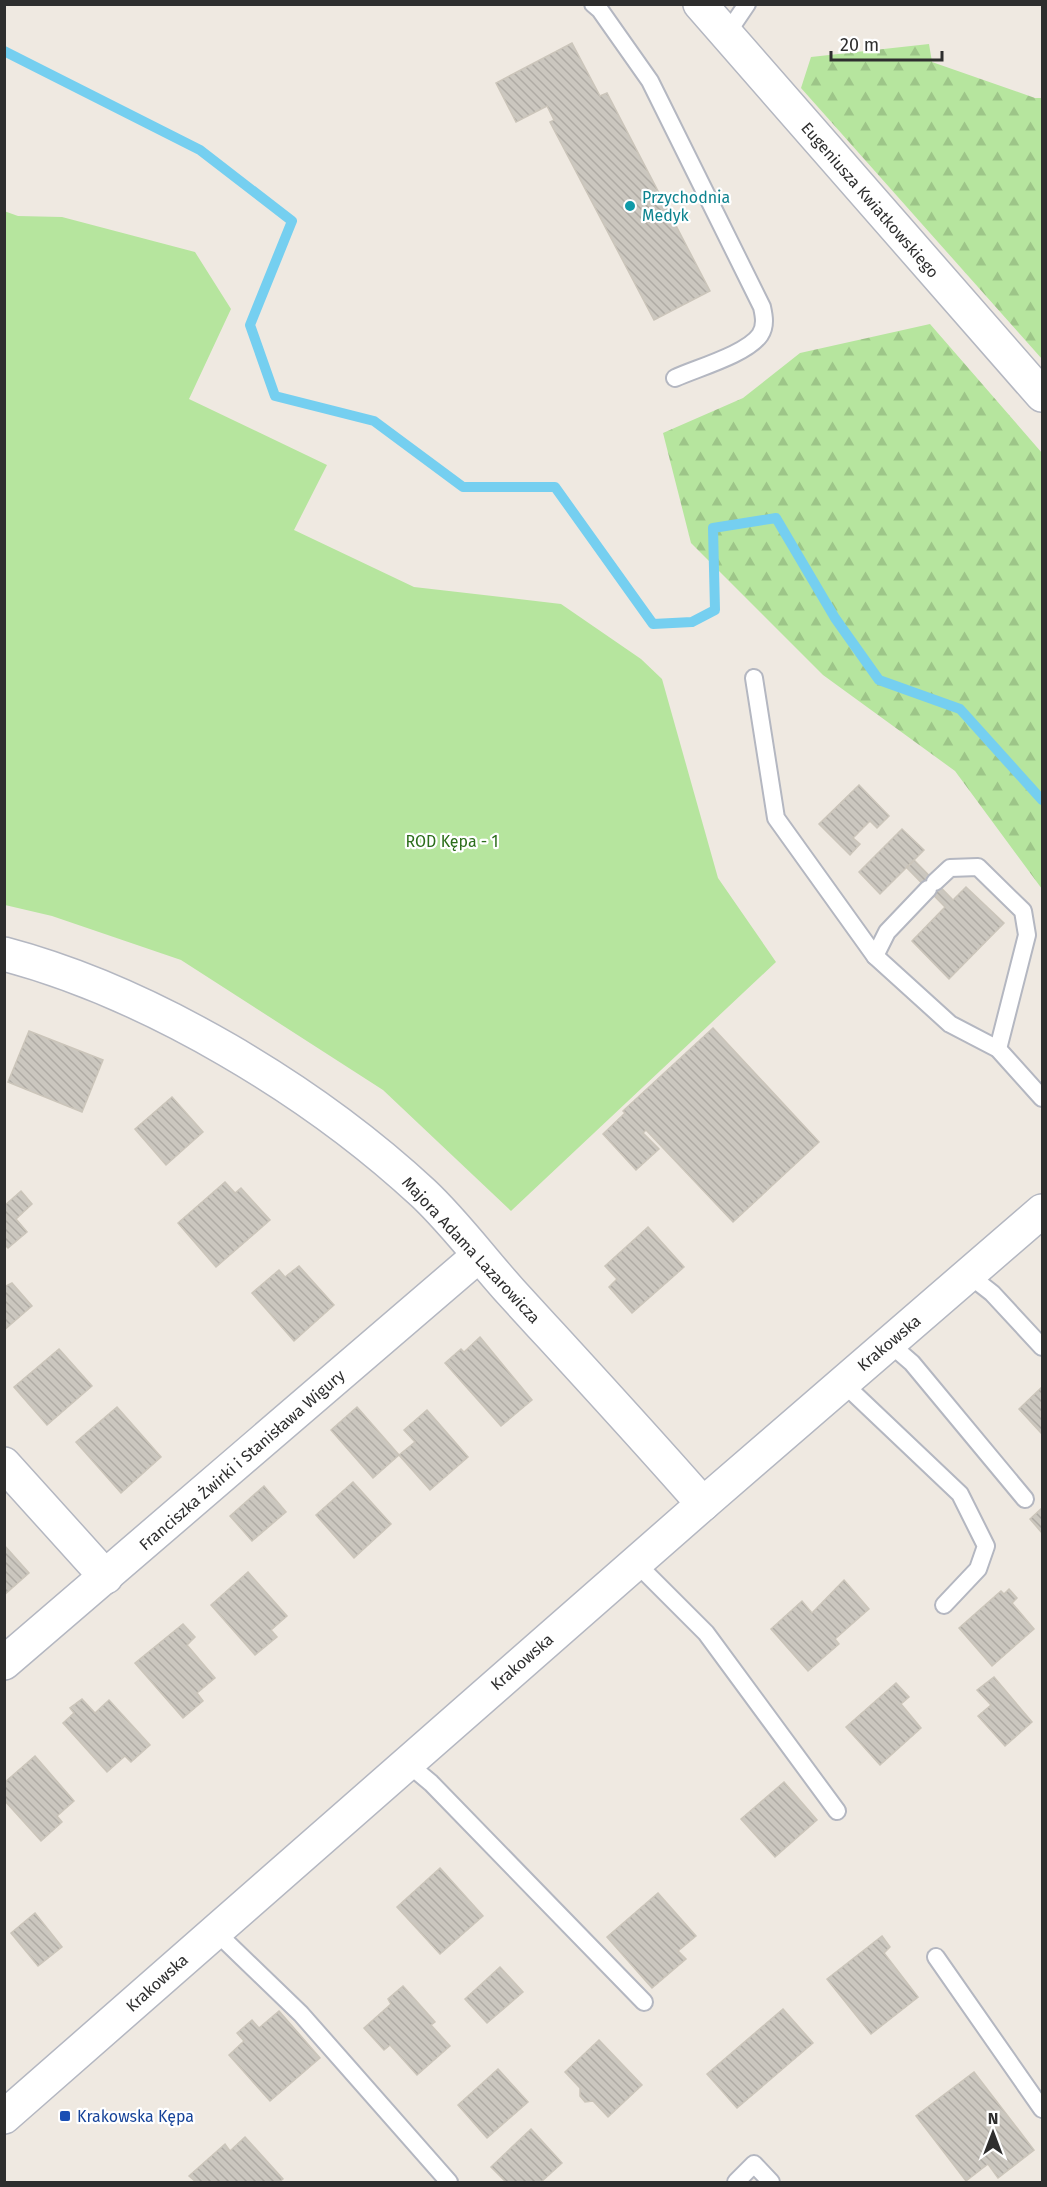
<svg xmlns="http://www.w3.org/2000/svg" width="1047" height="2187" viewBox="0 0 1047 2187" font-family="'Fira Sans',sans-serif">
  <defs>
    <pattern id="forest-firs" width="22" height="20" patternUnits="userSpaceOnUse" patternTransform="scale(1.5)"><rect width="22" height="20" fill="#b6e59e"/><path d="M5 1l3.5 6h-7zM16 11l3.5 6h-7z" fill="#9dc588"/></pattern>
    <pattern id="building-back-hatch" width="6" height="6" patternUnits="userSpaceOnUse" patternTransform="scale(1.5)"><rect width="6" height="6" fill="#cbc7bf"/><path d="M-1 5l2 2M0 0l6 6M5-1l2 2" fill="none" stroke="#afaba4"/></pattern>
  </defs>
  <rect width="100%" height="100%" fill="#efe9e1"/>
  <path fill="#b6e59e" d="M 4,211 L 18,216 L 62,217 L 195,252 L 231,309 L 189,399 L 327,465 L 294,530 L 414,587 L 561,604 L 641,659 L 662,679 L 718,878 L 776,962 L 511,1211 L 383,1090 L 181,960 L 52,916 L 5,905 Z"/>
  <g fill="url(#forest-firs)">
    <path d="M 929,44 L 932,62 L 1035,98 L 1042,98 L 1042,359 L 801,88 L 811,57 Z"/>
    <path d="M 930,324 L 1042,453 L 1042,889 L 955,771 L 823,675 L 691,543 L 663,433 L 743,398 L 800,353 Z"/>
  </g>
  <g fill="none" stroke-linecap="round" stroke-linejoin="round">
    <path stroke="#75cff0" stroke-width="10" d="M 4,51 L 200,150 L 292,221 L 250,325 L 275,396 L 374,421 L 463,487 L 555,487 L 653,624 L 692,622 L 715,610 L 713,528 L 776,518 L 835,618 L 879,680 L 960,709 L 1042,800"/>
  </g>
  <g fill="url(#building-back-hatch)" stroke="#cbc5ba" stroke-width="1.5">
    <path d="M 572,43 L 600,96 L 607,93 L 710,291 L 654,320 L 550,122 L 554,120 L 547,106 L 516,122 L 496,83 Z"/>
    <path d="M 859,785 L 889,816 L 877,828 L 870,821 L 853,838 L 860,844 L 850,855 L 819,824 Z"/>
    <path d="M 902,829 L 924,850 L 880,894 L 859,872 Z"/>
    <path d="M 914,860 L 953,900 L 966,887 L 1004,923 L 949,979 L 912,941 L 945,907 L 907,868 Z"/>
    <path d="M 713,1028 L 819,1142 L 733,1222 L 646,1130 L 643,1133 L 659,1149 L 636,1170 L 603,1134 L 625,1113 L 623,1111 Z"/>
    <path d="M 29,1031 L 103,1060 L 82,1112 L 8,1082 Z"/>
    <path d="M 172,1097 L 203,1132 L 166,1165 L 135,1129 Z"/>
    <path d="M 225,1182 L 235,1193 L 241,1188 L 270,1220 L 216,1267 L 178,1223 Z"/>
    <path d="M 21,1191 L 32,1204 L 16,1219 L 27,1232 L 8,1248 L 4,1244 L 4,1206 Z"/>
    <path d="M 648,1227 L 684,1267 L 632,1313 L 609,1287 L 617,1279 L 605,1266 Z"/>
    <path d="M 299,1266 L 334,1305 L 294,1341 L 252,1293 L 279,1270 L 285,1277 Z"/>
    <path d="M 12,1283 L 32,1306 L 4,1330 L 4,1287 Z"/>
    <path d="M 480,1337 L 532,1400 L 501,1426 L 445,1363 L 461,1349 L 464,1352 Z"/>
    <path d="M 59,1349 L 92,1386 L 47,1425 L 14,1387 Z"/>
    <path d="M 1042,1387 L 1042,1434 L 1019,1409 Z"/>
    <path d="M 117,1407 L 161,1457 L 121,1493 L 76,1442 Z"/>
    <path d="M 357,1407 L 399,1455 L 373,1478 L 331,1430 Z"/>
    <path d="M 427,1410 L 468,1457 L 430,1490 L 399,1455 L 415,1442 L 404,1430 Z"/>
    <path d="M 353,1482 L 391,1524 L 354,1558 L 316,1515 Z"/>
    <path d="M 264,1486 L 286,1512 L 252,1541 L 230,1516 Z"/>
    <path d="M 1042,1508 L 1042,1533 L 1030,1519 Z"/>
    <path d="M 4,1545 L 29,1573 L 4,1595 Z"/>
    <path d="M 248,1572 L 287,1616 L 271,1630 L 277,1637 L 255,1655 L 211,1605 Z"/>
    <path d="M 844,1580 L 869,1609 L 835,1639 L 839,1644 L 808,1671 L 771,1629 L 802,1601 L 812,1613 Z"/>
    <path d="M 1009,1589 L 1017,1598 L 1012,1603 L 1034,1629 L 992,1666 L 959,1628 L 1001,1591 L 1004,1594 Z"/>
    <path d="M 183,1624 L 195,1637 L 187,1645 L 215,1678 L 197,1693 L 203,1701 L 183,1718 L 135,1663 Z"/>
    <path d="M 994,1677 L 1032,1722 L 1005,1746 L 978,1716 L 991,1705 L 977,1690 Z"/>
    <path d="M 896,1683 L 909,1697 L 901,1704 L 921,1728 L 880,1765 L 846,1727 Z"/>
    <path d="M 82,1699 L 95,1713 L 109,1700 L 150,1745 L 131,1762 L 125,1756 L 107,1772 L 63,1723 L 74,1713 L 70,1708 Z"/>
    <path d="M 35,1756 L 74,1801 L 57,1816 L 62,1822 L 41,1841 L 4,1800 L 4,1783 Z"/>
    <path d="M 784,1782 L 817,1820 L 775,1857 L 741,1819 Z"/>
    <path d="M 440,1868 L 483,1916 L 440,1954 L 397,1907 Z"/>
    <path d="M 658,1893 L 696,1936 L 678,1951 L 686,1959 L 652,1988 L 607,1937 Z"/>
    <path d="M 35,1913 L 62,1947 L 38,1966 L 11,1933 Z"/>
    <path d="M 882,1936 L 890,1947 L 884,1953 L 918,1997 L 871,2034 L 827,1979 Z"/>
    <path d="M 500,1967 L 523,1992 L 487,2023 L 465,1999 Z"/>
    <path d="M 403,1986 L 435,2022 L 431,2025 L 450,2046 L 417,2075 L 390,2045 L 384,2050 L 364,2028 L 391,2004 L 388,1999 Z"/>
    <path d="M 783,2009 L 813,2043 L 737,2108 L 707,2074 Z"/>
    <path d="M 279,2011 L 320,2058 L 270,2101 L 229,2055 L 244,2041 L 237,2033 L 252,2020 L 259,2028 Z"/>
    <path d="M 599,2040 L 642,2085 L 608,2117 L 593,2101 L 585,2102 L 580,2096 L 580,2088 L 565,2072 Z"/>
    <path d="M 498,2069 L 528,2102 L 487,2138 L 458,2105 Z"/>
    <path d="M 974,2072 L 1034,2150 L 998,2178 L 988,2164 L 966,2181 L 916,2116 Z"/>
    <path d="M 531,2129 L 562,2163 L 541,2182 L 506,2182 L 491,2167 Z"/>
    <path d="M 245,2137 L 283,2179 L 279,2182 L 196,2182 L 189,2176 L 225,2144 L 230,2151 Z"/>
  </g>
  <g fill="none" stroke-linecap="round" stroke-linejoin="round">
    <g stroke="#b4b7c1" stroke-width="20">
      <g id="service">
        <path d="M 593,4 L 600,10 L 650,81 L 762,307 C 764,316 766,326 760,335 C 747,354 697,368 675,378"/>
        <path d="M 726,35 L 747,4"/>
        <path d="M 754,678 L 776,818 L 875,956 L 950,1024 L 998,1049 L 1042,1098"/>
        <path d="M 935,882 L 950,868 L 978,867 L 1023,911 L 1027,935 L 998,1049"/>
        <path d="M 875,956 L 887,932 L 928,889"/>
        <path d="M 969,1275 L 992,1293 L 1042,1347"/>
        <path d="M 889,1343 L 912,1363 L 1025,1499"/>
        <path d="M 843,1383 L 960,1494 L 986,1546 L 978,1569 L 944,1605"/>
        <path d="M 636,1563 L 706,1633 L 837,1811"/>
        <path d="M 407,1763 L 431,1783 L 644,2002"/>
        <path d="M 215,1931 L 301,2014 L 449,2182"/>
        <path d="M 936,1957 L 1042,2109"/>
        <path d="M 736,2182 L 754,2164 L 771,2182"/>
      </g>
    </g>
    <g stroke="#b4b7c1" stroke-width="36">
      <g id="minor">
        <path d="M 4,954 C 151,993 313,1091 423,1193 C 455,1223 482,1260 511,1292 C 575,1362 640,1432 703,1504"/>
        <path d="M 4,1464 L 106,1577"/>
        <path d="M 4,1663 L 478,1256"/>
      </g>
    </g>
    <g stroke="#b4b7c1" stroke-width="36">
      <g id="tertiary">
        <path d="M 700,4 L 1042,395"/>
        <path d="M 4,2117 L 703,1504 L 1042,1211"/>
      </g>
    </g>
    <use href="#service" stroke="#fff" stroke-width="16"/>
    <use href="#minor" stroke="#fff" stroke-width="33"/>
    <use href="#tertiary" stroke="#fff" stroke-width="33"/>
  </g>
  <circle fill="#0f9aa8" stroke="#fff" stroke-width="2" cx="630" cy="206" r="6"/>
  <rect fill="#1a4fb4" stroke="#fff" stroke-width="2" x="59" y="2110" width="12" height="12" rx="3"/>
  <g text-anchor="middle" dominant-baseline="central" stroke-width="4.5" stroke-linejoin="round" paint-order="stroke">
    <g font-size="16" fill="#0d838f" stroke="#fff" text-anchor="start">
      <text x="642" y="197">Przychodnia<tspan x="642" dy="18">Medyk</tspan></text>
    </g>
    <g font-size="16" fill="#2e2e2e" stroke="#fff">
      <text transform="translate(870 200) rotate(49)">Eugeniusza Kwiatkowskiego</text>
      <text transform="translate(471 1250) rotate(47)">Majora Adama Lazarowicza</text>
      <text transform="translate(889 1343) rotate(-40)">Krakowska</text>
      <text transform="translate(242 1460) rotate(-41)">Franciszka Żwirki i Stanisława Wigury</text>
      <text transform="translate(522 1662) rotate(-41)">Krakowska</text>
      <text transform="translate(157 1983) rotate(-42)">Krakowska</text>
    </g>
    <g font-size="16" fill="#2c6e1b" stroke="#fff">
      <text x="452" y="841">ROD Kępa - 1</text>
    </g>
    <g font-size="16" fill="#164399" stroke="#fff" text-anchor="start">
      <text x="77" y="2116">Krakowska Kępa</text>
    </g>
  </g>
  <rect width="1047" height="2187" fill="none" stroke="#2e2e2e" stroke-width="12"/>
  <g transform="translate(993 2133)" stroke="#ffffff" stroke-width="4.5" paint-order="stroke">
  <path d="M0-4.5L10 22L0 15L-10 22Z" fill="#2e2e2e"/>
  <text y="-9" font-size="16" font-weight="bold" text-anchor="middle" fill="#2e2e2e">N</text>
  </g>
  <path d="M831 51v9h111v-9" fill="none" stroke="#2e2e2e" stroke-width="3"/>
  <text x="840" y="51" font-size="18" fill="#2e2e2e" stroke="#ffffff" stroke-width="4.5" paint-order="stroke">20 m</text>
</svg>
